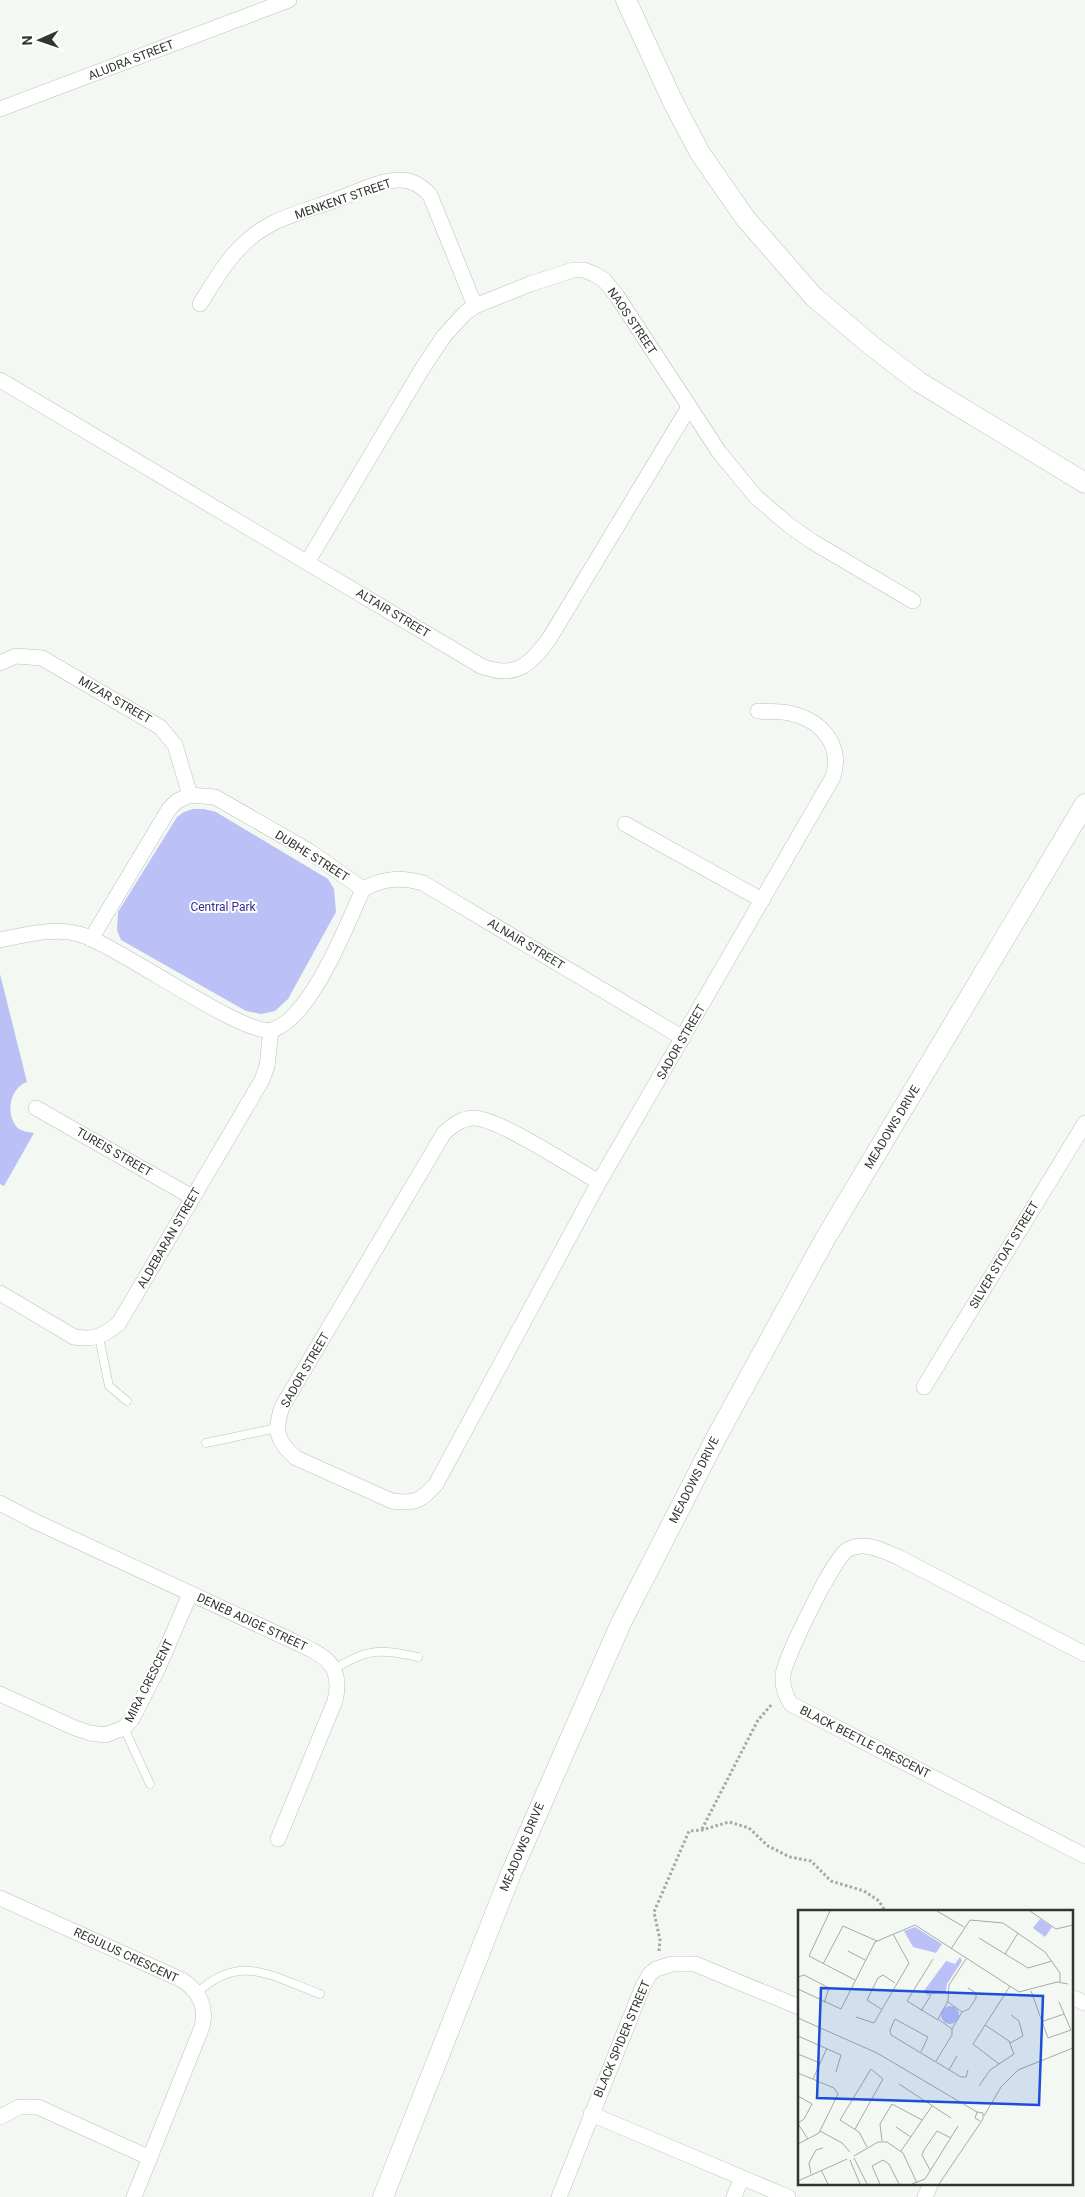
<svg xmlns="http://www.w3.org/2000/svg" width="1085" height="2197" viewBox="0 0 1085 2197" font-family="Roboto,sans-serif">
  <rect width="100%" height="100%" fill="#f3f9f2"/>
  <g fill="#bbc1f7">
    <path d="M 193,809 L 204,809 L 216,812 L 328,879 L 334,889 L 336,912 L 288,999 L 275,1011 L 261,1014 L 246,1011 L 121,940 L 117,930 L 118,912 L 177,817 L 184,812 Z"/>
    <path d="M 0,974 L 27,1082 C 11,1087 5,1112 16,1126 C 19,1131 28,1132 34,1133 L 4,1186 L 0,1184 Z"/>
  </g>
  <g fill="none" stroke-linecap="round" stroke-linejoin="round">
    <g stroke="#bbc0ba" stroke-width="9">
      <g id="service">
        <path d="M 99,1337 L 109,1386 L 127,1401"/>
        <path d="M 206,1443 L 277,1428"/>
        <path d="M 334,1669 C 369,1648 379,1649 418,1657"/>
        <path d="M 124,1728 L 150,1784"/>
        <path d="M 197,1993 C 240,1952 273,1977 320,1994"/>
      </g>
    </g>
    <g stroke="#bbc0ba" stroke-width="16">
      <g id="minor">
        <path d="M 0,109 L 289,0"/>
        <path d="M 200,304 C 214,282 227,258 248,240 C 255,233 264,228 273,223 C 294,213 317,207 338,199 C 357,192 380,180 400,180 C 413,180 422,186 430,195 L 475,306"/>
        <path d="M 0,380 L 481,666 C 515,679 529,666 549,639 L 689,407"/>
        <path d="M 308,561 L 422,369 L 444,336 L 465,313 L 475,306 L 530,284 L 573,270 L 584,270 L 594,274 L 604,280 L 617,296 L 719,452 L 756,497 L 790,526 L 813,542 L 913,601"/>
        <path d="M 0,663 L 16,656 L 42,658 L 160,727 L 175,745 L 190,795"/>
        <path d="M 625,824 L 762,900"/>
        <path d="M 363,889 C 384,878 400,877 423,883 L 683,1038"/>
        <path d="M 91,939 L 169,809 L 177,801 L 190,795 L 215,797 L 309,851 L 363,889"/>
        <path d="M 0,940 C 25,935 53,927 79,934 C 119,946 244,1037 272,1030 C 311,1018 347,925 363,889"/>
        <path d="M 36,1108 L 192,1197"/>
        <path d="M 599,1182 C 574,1168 498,1118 474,1118 C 462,1118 453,1125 444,1133 L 282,1407 C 274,1431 277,1442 296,1458 L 392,1501 C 415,1504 421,1501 436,1484 L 599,1182 L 833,777 C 843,744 821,720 789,713 C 779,711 768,712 758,711"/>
        <path d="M 0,1293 L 74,1337 C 94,1340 104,1336 119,1323 L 262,1080 L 267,1066 L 271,1030"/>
        <path d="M 924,1387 L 1085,1123"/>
        <path d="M 0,1503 L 32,1520 L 293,1641 C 323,1655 344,1663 335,1701 L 278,1839"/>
        <path d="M 1085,1654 L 898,1557 C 883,1551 863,1540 847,1550 C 833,1559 785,1658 783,1675 C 782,1686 785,1695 791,1704 L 1085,1856"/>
        <path d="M 0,1694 L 75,1728 L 90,1733 L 105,1735 L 124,1728 L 132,1719 L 159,1666 L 190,1594"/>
        <path d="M 0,1898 L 182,1980 C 199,1991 207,2007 202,2027 L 134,2197"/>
        <path d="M 1071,1997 L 1085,2003"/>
        <path d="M 591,2114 L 788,2197"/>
        <path d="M 0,2117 L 19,2107 L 38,2107 L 150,2158"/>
        <path d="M 559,2197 L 643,1986 L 650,1974 L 656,1969 L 672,1964 L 695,1964 L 799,2007"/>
        <path d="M 734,2197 L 741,2179"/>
        <path d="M 925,2197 L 931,2183"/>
      </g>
    </g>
    <g stroke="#bbc0ba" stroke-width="21">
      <g id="tertiary">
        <path d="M 626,0 L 674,104 L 700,153 L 745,218 L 814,297 L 872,346 L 919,382 L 1085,483"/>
        <path d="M 383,2197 L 512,1871 L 621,1623 L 717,1436 L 825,1239 L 1085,804"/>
      </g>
    </g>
    <g stroke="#a5a9a4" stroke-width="3" stroke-dasharray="2.5 2.5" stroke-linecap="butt">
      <path d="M 702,1829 L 758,1720 L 772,1704"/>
      <path d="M 659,1951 L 660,1940 L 654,1912 L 689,1831 L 702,1830 L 729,1822 L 749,1828 L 768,1846 L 790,1857 L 811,1861 L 831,1881 L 864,1891 L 879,1901 L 885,1911"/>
    </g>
    <use href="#service" stroke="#fff" stroke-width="8"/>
    <use href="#minor" stroke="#fff" stroke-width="15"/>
    <use href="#tertiary" stroke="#fff" stroke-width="20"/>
  </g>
  <g text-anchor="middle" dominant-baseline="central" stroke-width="4" stroke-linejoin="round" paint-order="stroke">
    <g font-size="12" fill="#333532" stroke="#fff">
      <text transform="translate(131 60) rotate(-21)">ALUDRA STREET</text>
      <text transform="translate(343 199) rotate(-19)">MENKENT STREET</text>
      <text transform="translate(632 321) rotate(56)">NAOS STREET</text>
      <text transform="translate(393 613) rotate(31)">ALTAIR STREET</text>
      <text transform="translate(115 700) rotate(30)">MIZAR STREET</text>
      <text transform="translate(312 856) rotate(32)">DUBHE STREET</text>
      <text transform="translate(526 944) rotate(31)">ALNAIR STREET</text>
      <text transform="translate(681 1042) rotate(-60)">SADOR STREET</text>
      <text transform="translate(892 1127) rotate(-59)">MEADOWS DRIVE</text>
      <text transform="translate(114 1152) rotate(30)">TUREIS STREET</text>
      <text transform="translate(169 1238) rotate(-60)">ALDEBARAN STREET</text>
      <text transform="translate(1004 1255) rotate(-59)">SILVER STOAT STREET</text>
      <text transform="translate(305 1370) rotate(-60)">SADOR STREET</text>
      <text transform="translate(694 1480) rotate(-63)">MEADOWS DRIVE</text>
      <text transform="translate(252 1622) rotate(25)">DENEB ADIGE STREET</text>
      <text transform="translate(149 1681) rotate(-63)">MIRA CRESCENT</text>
      <text transform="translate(865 1742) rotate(27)">BLACK BEETLE CRESCENT</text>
      <text transform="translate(522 1847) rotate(-67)">MEADOWS DRIVE</text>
      <text transform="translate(126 1955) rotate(25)">REGULUS CRESCENT</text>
      <text transform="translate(622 2039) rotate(-67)">BLACK SPIDER STREET</text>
    </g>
    <g font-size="12" fill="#352a8d" stroke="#fff">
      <text x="223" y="907">Central Park</text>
    </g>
  </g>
  <g transform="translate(798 1910)">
    <rect width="275" height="275" fill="#f3f9f2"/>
    <path d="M 242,9 L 254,17 L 247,27 L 235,18 ZM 117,17 L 144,34 L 138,43 L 115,37 L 106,21 ZM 162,47 L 164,51 L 149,74 L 148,82 L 130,85 L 125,82 L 148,51 L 157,54 ZM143 105a9 9 0 1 1 18 0a9 9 0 1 1-18 0Z" fill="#bbc1f7"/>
    <path fill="none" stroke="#a6aba5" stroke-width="1" d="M 32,1 L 11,46 L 57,70M 139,1 L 166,17M 232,1 L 258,19 L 275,15M 117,15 L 221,82 L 259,72 L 270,74M 181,28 L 230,58 L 254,51M 153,39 L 172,10 L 205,13 L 247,42 L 262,63 L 262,73M 50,41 L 67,50M 207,44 L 220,23M 135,49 L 109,91 L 140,110M 25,54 L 45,16 L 79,31M 0,67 L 6,65 L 31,78 L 26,93M 0,79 L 43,99 L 77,32 L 117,15M 233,81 L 250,128 L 273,120 L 261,92M 150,92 L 164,102 L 154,119M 83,99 L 69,90 L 80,68 L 85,65 L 97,73M 123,101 L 133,85M 164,102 L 171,99 L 178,88 L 178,83 L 170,78M 58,107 L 76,113 L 111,53 L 95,24M 0,108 L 79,143 L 179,202M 243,112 L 266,104M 154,119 L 140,109 L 150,91 L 151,75 L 168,49M 0,126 L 43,145 L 38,162M 212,133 L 225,126 L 221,111 L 213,105M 123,142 L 130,127 L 97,109 L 92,120 L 93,125 L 163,167 L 168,167 L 170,160M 0,144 L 22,153M 138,151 L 154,125 L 154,119M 201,154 L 175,134 L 212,76M 151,160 L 159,146M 0,163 L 36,178 L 40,184 L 21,223 L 0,234M 15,169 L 29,138M 101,174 L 153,208M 181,176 L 192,160 L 216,144 L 211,131 L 187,115M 0,186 L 14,194 L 6,209 L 0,213M 186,206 L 203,177 L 220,160 L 275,138M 0,214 L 10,229M 98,217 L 113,227M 57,219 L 85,169 L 73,159 L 42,210 L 61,222 L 69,237M 22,221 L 44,233 L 52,242M 84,231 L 82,214 L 94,194 L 124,210M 103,241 L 134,196M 56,246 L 80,232 L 89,232 L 105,243 L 119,273M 56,248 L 69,274M 52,250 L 62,274M 23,260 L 30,274M 132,260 L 124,245 L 126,240 L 139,221 L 153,228M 13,264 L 11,253 L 18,240 L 25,238M 0,271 L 49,249M 82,274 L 74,256 L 85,250 L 91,254 L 101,274M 114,274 L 127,269 L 160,216M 141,274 L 185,209 L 185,203 L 179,202 L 177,208 L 182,211"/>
    <path fill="#1d4ed8" fill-opacity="0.15" stroke="#1d4ed8" stroke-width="2.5" d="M 23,78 L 245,86 L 241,195 L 19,188 Z"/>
    <rect width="275" height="275" fill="none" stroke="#333532" stroke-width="2.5"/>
  </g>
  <g transform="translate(40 40) rotate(268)" stroke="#ffffff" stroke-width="4" paint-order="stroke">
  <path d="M0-4L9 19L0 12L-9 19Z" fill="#333532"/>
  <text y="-8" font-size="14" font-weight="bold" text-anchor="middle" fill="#333532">N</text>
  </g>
</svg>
